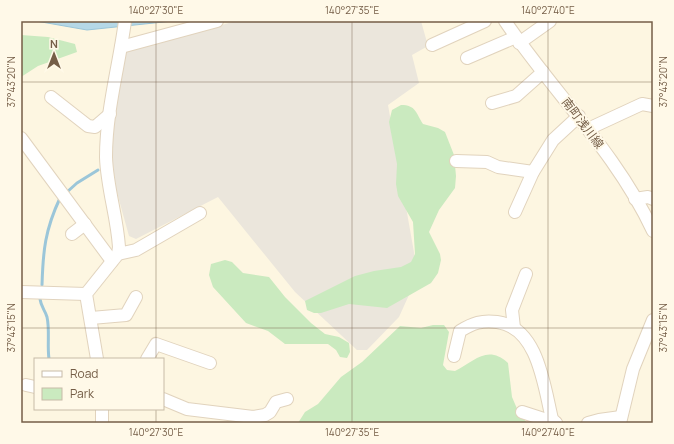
<svg xmlns="http://www.w3.org/2000/svg" width="674" height="444" viewBox="0 0 674 444" font-family="Manrope,'Noto Sans JP',sans-serif">
  <rect width="100%" height="100%" fill="#fdf6e1"/>
  <path fill="#ebe6dc" d="M 236,21 L 421,21 L 428,46 L 412,55 L 419,83 L 388,105 L 418,275 L 399,317 L 367,350 L 357,350 L 295,292 L 218,197 L 136,239 L 129,236 L 116,189 L 111,150 L 115,109 L 122,67 L 126,52 Z"/>
  <g fill="#caeabf">
    <path d="M 21,35 L 48,37 L 75,44 L 77,52 L 38,66 L 21,77 Z"/>
    <path d="M 401,105 C 416,105 416,113 423,124 L 438,128 L 445,132 L 454,155 L 456,176 L 455,188 L 439,210 L 429,232 L 440,254 L 441,260 L 438,273 L 431,283 L 387,308 L 349,304 L 321,313 L 314,313 L 307,310 L 305,301 L 355,276 L 374,271 L 401,267 L 411,262 L 415,254 L 413,222 L 398,196 L 396,184 L 397,164 L 389,122 L 392,110 Z"/>
    <path d="M 225,260 L 232,262 L 243,273 L 269,277 L 285,297 L 311,323 L 325,334 L 339,337 L 349,343 L 350,352 L 347,358 L 340,357 L 336,350 L 328,344 L 285,344 L 268,331 L 246,323 L 213,287 L 209,275 L 211,264 Z"/>
    <path d="M 433,325 L 444,325 L 449,332 L 443,365 L 447,370 L 455,371 C 474,362 487,344 508,363 L 512,397 L 518,411 L 527,423 L 298,423 L 305,412 L 318,404 L 341,377 L 362,362 L 400,326 L 421,328 Z"/>
  </g>
  <path fill="#b5d8e7" stroke="#9bc6d9" d="M 36,21 L 173,21 L 87,30 Z"/>
  <g fill="none" stroke-linecap="round" stroke-linejoin="round">
    <g stroke="#9bc6d9" stroke-width="3">
      <path d="M 67,192 L 77,183 L 98,170"/>
      <path d="M 42,285 C 43,251 45,230 60,198"/>
      <path d="M 40,299 C 41,307 45,310 47,317 C 50,330 47,345 49,359"/>
    </g>
    <g stroke="#e1d3bd" stroke-width="14">
      <g id="minor">
        <path d="M 505,21 C 553,92 616,152 653,231"/>
        <path d="M 519,43 L 550,21"/>
        <path d="M 432,45 L 485,21"/>
        <path d="M 121,47 L 217,21"/>
        <path d="M 467,58 L 516,37"/>
        <path d="M 51,97 L 88,126 L 95,127 L 110,114"/>
        <path d="M 492,103 L 516,96 L 543,72"/>
        <path d="M 588,129 L 642,104 L 653,106"/>
        <path d="M 21,138 L 112,261"/>
        <path d="M 456,161 L 487,162 L 498,167 L 533,172"/>
        <path d="M 635,199 L 648,197 L 653,199"/>
        <path d="M 515,212 L 533,172 L 553,140 L 579,116"/>
        <path d="M 72,234 L 85,224"/>
        <path d="M 118,254 L 136,250 L 200,213"/>
        <path d="M 21,292 L 86,294"/>
        <path d="M 91,318 L 126,315 L 136,297"/>
        <path d="M 514,328 L 512,310 L 526,274"/>
        <path d="M 454,356 L 460,331 C 473,323 482,320 497,322 C 538,327 544,386 552,419 L 556,423"/>
        <path d="M 97,359 L 86,294 L 118,254 L 119,247 C 117,216 107,188 106,157 C 106,111 119,66 125,21"/>
        <path d="M 147,359 L 156,344 L 210,363"/>
        <path d="M 26,385 L 35,387"/>
        <path d="M 163,399 L 187,409 L 253,417 L 265,415 L 270,412 L 276,402 L 287,399"/>
        <path d="M 522,412 L 556,423"/>
        <path d="M 102,423 L 102,409"/>
        <path d="M 588,423 L 599,420 L 621,417"/>
        <path d="M 620,423 L 633,369 L 653,320"/>
      </g>
    </g>
    <use href="#minor" stroke="#fff" stroke-width="12"/>
  </g>
  <path fill="none" stroke="#755e47" stroke-width="1" stroke-opacity="0.45" d="M 156,21 L 156,359M 352,21 L 352,423M 548,21 L 548,423M 21,82 L 653,82M 21,328 L 653,328M 156,409 L 156,423"/>
  <g text-anchor="middle" dominant-baseline="central" stroke-width="4" stroke-linejoin="round" paint-order="stroke">
    <g font-size="12" fill="#755e47" stroke="#fff9e8">
      <text transform="translate(583 123) rotate(53)">南町浅川線</text>
    </g>
  </g>
  <rect width="674" height="444" fill="none" stroke="#fff9e8" stroke-width="44"/>
  <rect x="34" y="358" width="130" height="52" fill="#fff9e8" stroke="#c8bba8"/>
  <rect x="42" y="371" width="20" height="6" fill="#ffffff" stroke="#c8bba8"/>
  <text x="70" y="378" font-size="12" fill="#755e47">Road</text>
  <rect x="42" y="388" width="20" height="12" fill="#caeabf" stroke="#c8bba8"/>
  <text x="70" y="398" font-size="12" fill="#755e47">Park</text>
  <g transform="translate(54 54)" stroke="#fff9e8" stroke-width="3" paint-order="stroke">
  <path d="M0-3L7 15L0 10L-7 15Z" fill="#755e47"/>
  <text y="-6" font-size="11" font-weight="bold" text-anchor="middle" fill="#755e47">N</text>
  </g>
  <rect x="22" y="22" width="630" height="400" fill="none" stroke="#755e47" stroke-width="1.5"/>
  <g font-size="10" text-anchor="middle" fill="#755e47">
    <text x="156" y="14">140°27'30"E</text>
    <text x="352" y="14">140°27'35"E</text>
    <text x="548" y="14">140°27'40"E</text>
    <text transform="translate(11 82) rotate(-90)" y="4">37°43'20"N</text>
    <text transform="translate(663 82) rotate(-90)" y="4">37°43'20"N</text>
    <text transform="translate(11 328) rotate(-90)" y="4">37°43'15"N</text>
    <text transform="translate(663 328) rotate(-90)" y="4">37°43'15"N</text>
    <text x="156" y="436">140°27'30"E</text>
    <text x="352" y="436">140°27'35"E</text>
    <text x="548" y="436">140°27'40"E</text>
  </g>
</svg>
